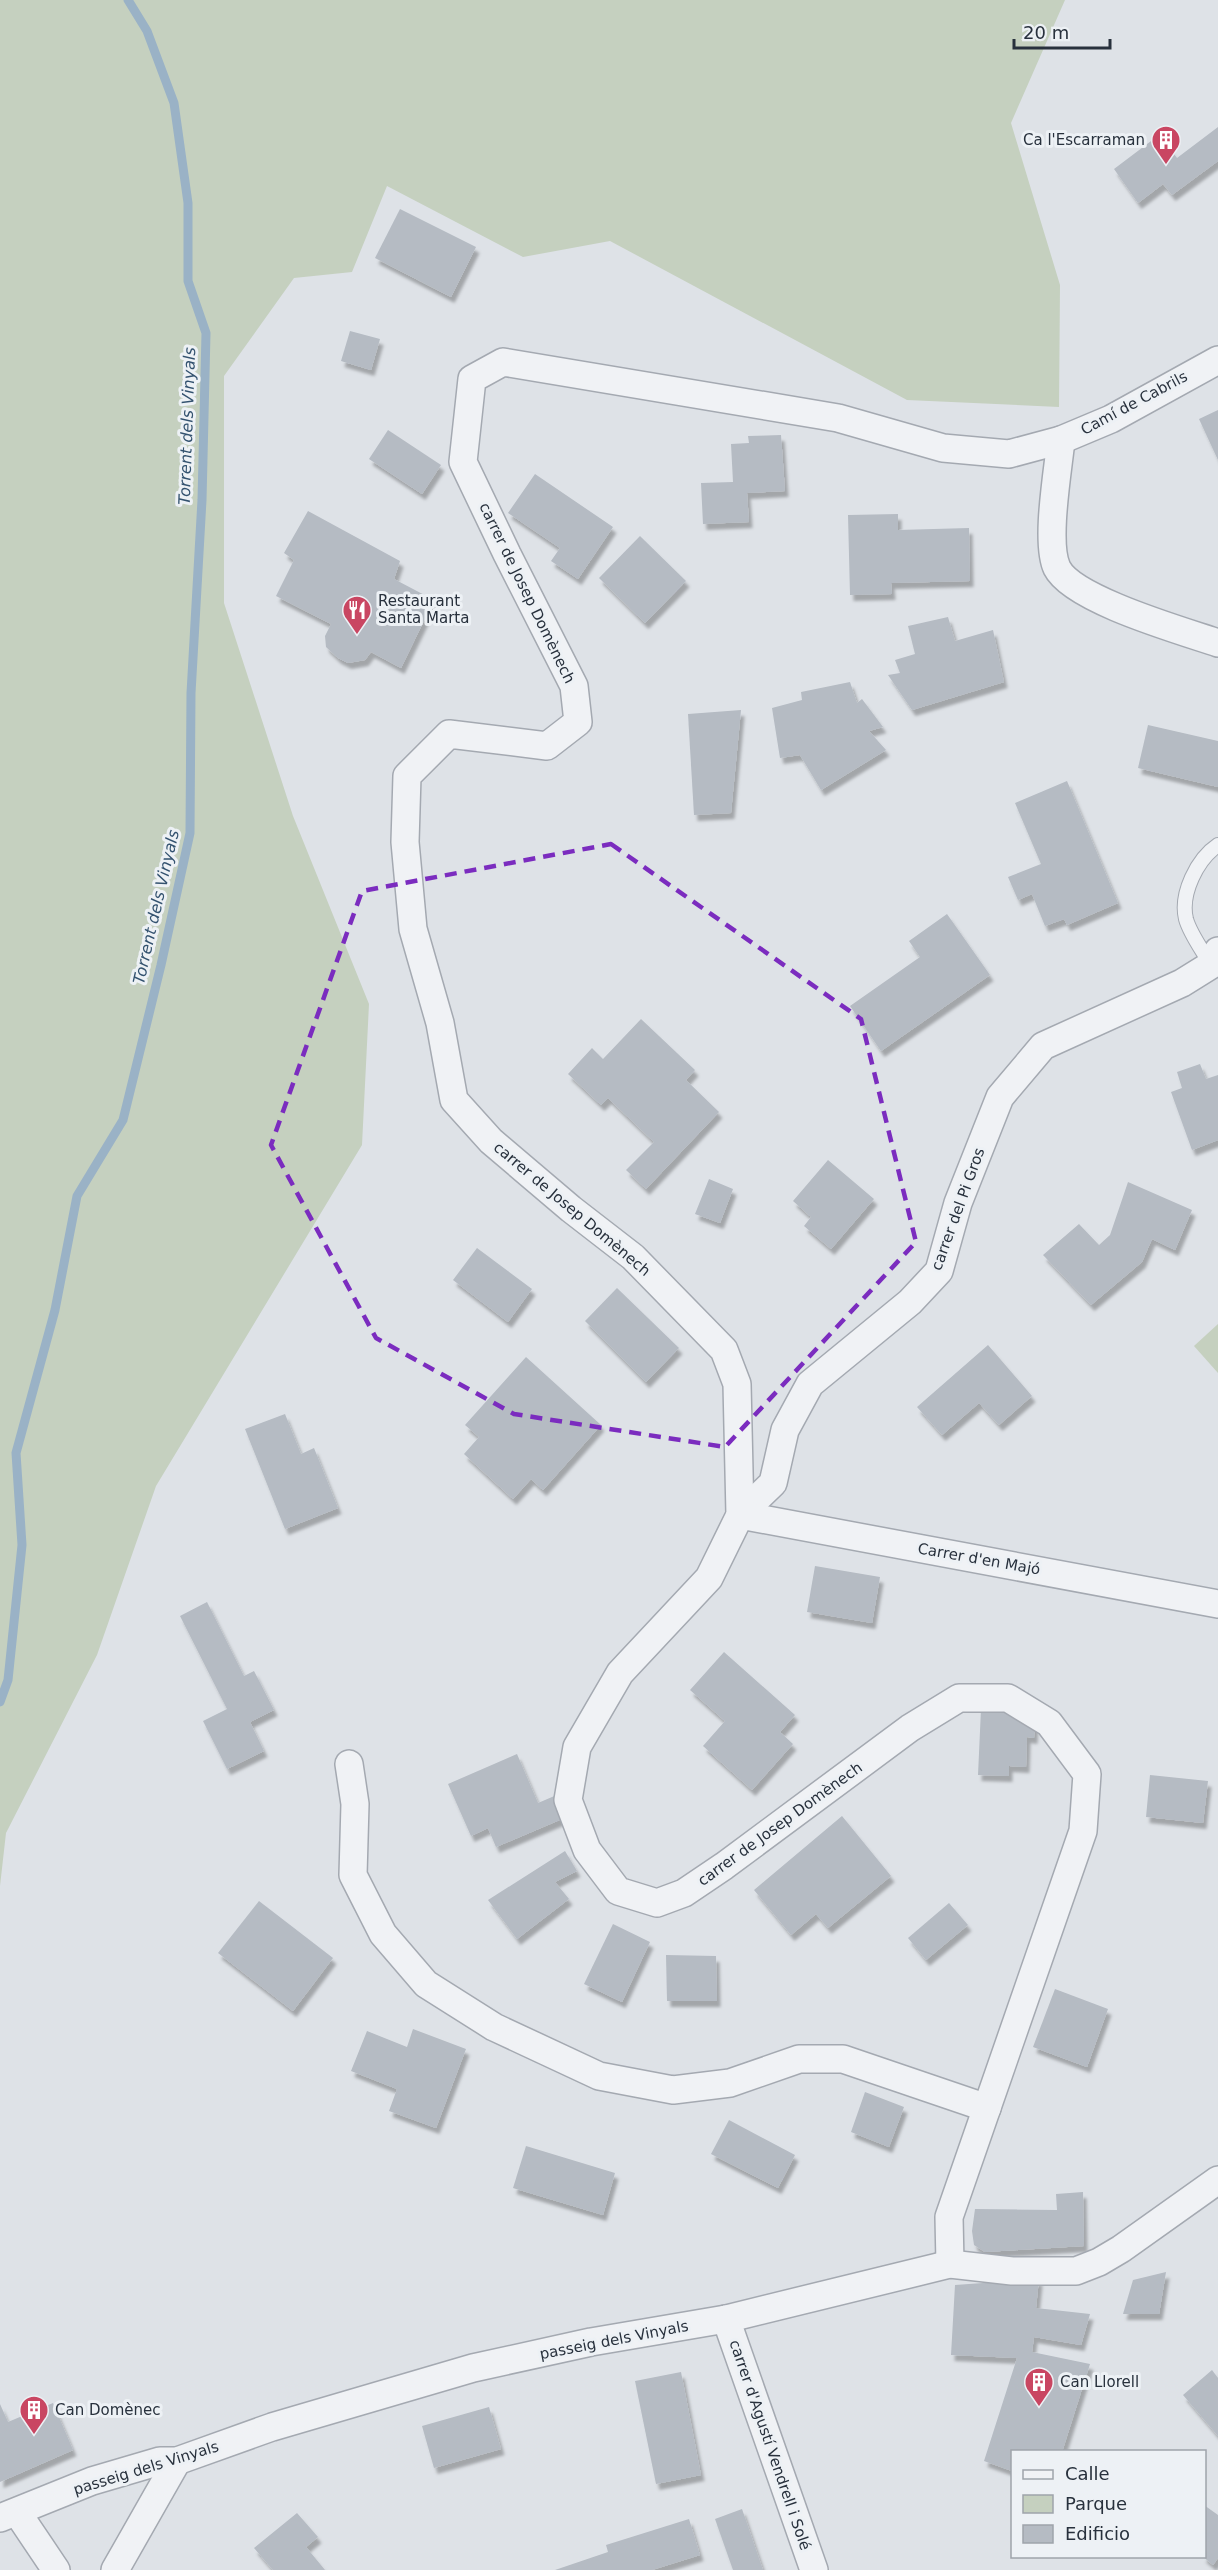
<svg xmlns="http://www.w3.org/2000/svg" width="1218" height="2570" viewBox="0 0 1218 2570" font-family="'DejaVu Sans',sans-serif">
  <defs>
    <filter id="shadow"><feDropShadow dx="3.5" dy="6" stdDeviation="1.5" flood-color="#0004"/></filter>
  </defs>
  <rect width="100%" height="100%" fill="#dee2e7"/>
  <g fill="#c5d0bf">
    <path d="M 0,0 L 1065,0 L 1011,123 L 1060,285 L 1059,407 L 907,400 L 610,241 L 523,257 L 387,186 L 352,272 L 294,278 L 224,376 L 224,603 L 293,816 L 369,1004 L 362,1145 L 156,1486 L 97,1655 L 6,1833 L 0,1886 Z"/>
    <path d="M 1218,1324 L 1218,1373 L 1194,1346 Z"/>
  </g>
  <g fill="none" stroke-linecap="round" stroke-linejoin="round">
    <path stroke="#9ab2c6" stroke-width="9" d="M 0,1702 L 8,1680 L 22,1545 L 16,1453 L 55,1310 L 77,1196 L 123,1120 L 161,965 L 190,833 L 191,693 L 202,500 L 206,333 L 188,281 L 188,203 L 174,103 L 147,31 L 128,0"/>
  </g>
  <g fill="#b5bbc3" filter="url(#shadow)">
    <path d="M 1218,127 L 1218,161 L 1172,195 L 1163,184 L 1138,203 L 1114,169 L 1159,135 L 1177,158 Z"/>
    <path d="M 400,209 L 476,247 L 451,297 L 375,258 Z"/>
    <path d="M 350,331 L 380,339 L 371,370 L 341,361 Z"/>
    <path d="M 1218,410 L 1218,460 L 1199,419 Z"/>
    <path d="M 388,430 L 441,465 L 422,494 L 369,459 Z"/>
    <path d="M 781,435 L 785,491 L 747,493 L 749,522 L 703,524 L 701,483 L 733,482 L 731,444 L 749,443 L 748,436 Z"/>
    <path d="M 535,474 L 613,527 L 578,579 L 551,561 L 560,548 L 508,513 Z"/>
    <path d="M 308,511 L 400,561 L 394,579 L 434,600 L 401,668 L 371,652 L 365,660 L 348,663 L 338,658 L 326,647 L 325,636 L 331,624 L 276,596 L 294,560 L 284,553 Z"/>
    <path d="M 898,514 L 898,530 L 969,528 L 970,581 L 891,583 L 892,594 L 850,595 L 848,515 Z"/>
    <path d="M 640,536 L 686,581 L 645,623 L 599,578 Z"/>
    <path d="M 948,617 L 955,641 L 993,630 L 1004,682 L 912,710 L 888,675 L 900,673 L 895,660 L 915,654 L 908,626 Z"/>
    <path d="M 850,682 L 857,703 L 862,699 L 883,727 L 869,731 L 886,750 L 821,790 L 800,755 L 780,758 L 772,708 L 802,700 L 801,692 Z"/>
    <path d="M 741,710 L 731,813 L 694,815 L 688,714 Z"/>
    <path d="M 1148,725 L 1218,741 L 1218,787 L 1138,768 Z"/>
    <path d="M 1067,781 L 1118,903 L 1067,925 L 1064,919 L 1045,926 L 1032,894 L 1018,900 L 1008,877 L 1041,864 L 1015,803 Z"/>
    <path d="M 947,914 L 990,975 L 881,1051 L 850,1006 L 920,957 L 909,941 Z"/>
    <path d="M 641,1019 L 695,1070 L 686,1080 L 719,1112 L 646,1189 L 626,1170 L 654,1142 L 608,1098 L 601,1105 L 568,1074 L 592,1048 L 603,1059 Z"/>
    <path d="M 1200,1064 L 1206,1079 L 1218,1075 L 1218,1140 L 1192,1150 L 1171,1092 L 1182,1088 L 1177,1072 Z"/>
    <path d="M 828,1160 L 874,1199 L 831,1249 L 804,1226 L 811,1217 L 793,1201 Z"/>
    <path d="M 709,1179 L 733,1189 L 720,1223 L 695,1214 Z"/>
    <path d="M 1128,1182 L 1192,1210 L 1175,1250 L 1152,1239 L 1142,1262 L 1091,1305 L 1043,1255 L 1079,1224 L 1099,1245 L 1110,1235 Z"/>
    <path d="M 477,1248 L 532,1289 L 508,1322 L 453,1280 Z"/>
    <path d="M 617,1288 L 679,1348 L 646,1382 L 585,1321 Z"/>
    <path d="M 988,1345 L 1032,1396 L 999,1425 L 979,1403 L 942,1435 L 917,1407 Z"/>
    <path d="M 526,1357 L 601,1425 L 543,1490 L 531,1479 L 513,1499 L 464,1454 L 479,1437 L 465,1425 Z"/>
    <path d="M 285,1414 L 301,1454 L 314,1448 L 338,1508 L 285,1529 L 245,1429 Z"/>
    <path d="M 815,1566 L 880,1577 L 872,1623 L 807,1612 Z"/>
    <path d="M 207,1602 L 244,1676 L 254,1671 L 274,1710 L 250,1722 L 264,1751 L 227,1769 L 203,1721 L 227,1709 L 180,1616 Z"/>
    <path d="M 724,1652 L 795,1715 L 780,1732 L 793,1744 L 752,1790 L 703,1746 L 725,1721 L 690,1690 Z"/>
    <path d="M 981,1709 L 1016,1710 L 1035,1718 L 1034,1738 L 1027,1737 L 1026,1767 L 1009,1766 L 1009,1776 L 978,1775 Z"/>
    <path d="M 517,1754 L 538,1803 L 559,1794 L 569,1816 L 496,1847 L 488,1828 L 471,1836 L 448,1784 Z"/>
    <path d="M 1150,1775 L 1208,1781 L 1203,1823 L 1146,1817 Z"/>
    <path d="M 842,1816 L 891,1876 L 828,1928 L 816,1914 L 791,1935 L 754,1890 Z"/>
    <path d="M 565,1851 L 577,1871 L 555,1882 L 569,1899 L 517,1939 L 488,1900 Z"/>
    <path d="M 259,1901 L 333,1958 L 293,2011 L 218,1953 Z"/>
    <path d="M 949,1903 L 968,1925 L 926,1960 L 908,1938 Z"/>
    <path d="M 613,1924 L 650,1942 L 622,2002 L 584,1984 Z"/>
    <path d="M 666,1955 L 716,1956 L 717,2001 L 667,2001 Z"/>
    <path d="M 1055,1989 L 1108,2009 L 1087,2067 L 1033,2047 Z"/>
    <path d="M 413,2029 L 466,2049 L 436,2128 L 389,2111 L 397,2089 L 351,2071 L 367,2031 L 407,2047 Z"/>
    <path d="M 865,2092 L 904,2107 L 889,2147 L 851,2132 Z"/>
    <path d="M 729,2120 L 795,2155 L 778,2188 L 711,2154 Z"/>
    <path d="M 526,2146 L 615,2173 L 603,2215 L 513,2188 Z"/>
    <path d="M 1083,2192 L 1084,2246 L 985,2252 L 974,2245 L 972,2231 L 975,2209 L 1057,2210 L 1056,2194 Z"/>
    <path d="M 1166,2272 L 1159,2314 L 1123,2314 L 1133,2280 Z"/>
    <path d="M 1039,2279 L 1036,2308 L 1090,2314 L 1081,2345 L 1034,2337 L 1032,2352 L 1090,2364 L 1062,2452 L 1012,2452 L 1012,2471 L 984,2461 L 1017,2358 L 951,2355 L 955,2285 Z"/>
    <path d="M 1212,2370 L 1218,2378 L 1218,2436 L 1183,2395 Z"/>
    <path d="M 681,2372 L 701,2475 L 656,2484 L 635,2381 Z"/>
    <path d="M 53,2403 L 73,2450 L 0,2482 L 0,2404 L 8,2422 Z"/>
    <path d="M 489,2407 L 501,2449 L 434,2468 L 422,2426 Z"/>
    <path d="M 1204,2505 L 1218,2515 L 1218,2558 L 1213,2565 L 1202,2556 L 1204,2556 Z"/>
    <path d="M 742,2509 L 763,2570 L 733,2570 L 715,2519 Z"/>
    <path d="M 297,2513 L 318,2537 L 306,2547 L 325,2570 L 273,2570 L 254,2548 Z"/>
    <path d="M 689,2519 L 700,2555 L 652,2570 L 555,2570 L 608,2552 L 606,2545 Z"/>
  </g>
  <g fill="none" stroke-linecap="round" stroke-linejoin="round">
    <g stroke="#a4a9b1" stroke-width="16">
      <path id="lane" d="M 1211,965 C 1203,951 1190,934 1186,919 C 1180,894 1197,859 1218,845"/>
    </g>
    <g stroke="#a4a9b1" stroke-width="30">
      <g id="street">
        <path d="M 1061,440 C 1058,470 1045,543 1057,568 C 1073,600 1183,631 1218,643"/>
        <path d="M 740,1515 L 773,1483 L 785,1430 L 810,1384 L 910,1302 L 939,1271 L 958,1203 L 1000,1097 L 1043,1046 L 1182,983 L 1211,965 L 1218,951"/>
        <path d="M 740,1515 L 1218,1604"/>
        <path d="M 349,1764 L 355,1804 L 353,1875 L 383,1934 L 426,1984 L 494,2027 L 599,2076 L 673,2090 L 730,2083 L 799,2059 L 843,2059 L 987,2108"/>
        <path d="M 950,2264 L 949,2217 L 1083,1831 L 1087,1774 L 1049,1723 L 1008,1698 L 959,1698 L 910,1728 L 724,1866 L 684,1893 L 657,1903 L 618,1891 L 587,1850 L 568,1800 L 577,1747 L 620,1673 L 709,1578 L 740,1515 L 737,1384 L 724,1350 L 633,1257 L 571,1209 L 491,1141 L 454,1100 L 440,1023 L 413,929 L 405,842 L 407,776 L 449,734 L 547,746 L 578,722 L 574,686 L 507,554 L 463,462 L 472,379 L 503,362 L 838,418 L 943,448 L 1009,454 L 1061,440 L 1111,419 L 1218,360"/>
        <path d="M 726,2319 L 814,2570"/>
        <path d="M 17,2512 L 56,2570"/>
        <path d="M 0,2518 L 92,2481 L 160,2461 L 177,2461 L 272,2427 L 473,2368 L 591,2342 L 726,2319 L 950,2264 L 1012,2271 L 1076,2271 L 1099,2262 L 1121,2249 L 1218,2180"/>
        <path d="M 115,2570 L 177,2461"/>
      </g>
    </g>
    <use href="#lane" stroke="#f0f2f5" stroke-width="14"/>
    <use href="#street" stroke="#f0f2f5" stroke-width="27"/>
  </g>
  <path fill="none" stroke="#7b2cbf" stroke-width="4.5" stroke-dasharray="12 8" stroke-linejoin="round" d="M 611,844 L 861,1019 L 916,1242 L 725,1447 L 514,1414 L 376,1338 L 271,1145 L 362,891 Z"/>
  <defs>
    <g id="building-pin" transform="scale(1.5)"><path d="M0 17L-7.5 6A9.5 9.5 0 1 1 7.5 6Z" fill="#c94662" stroke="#edf1f5"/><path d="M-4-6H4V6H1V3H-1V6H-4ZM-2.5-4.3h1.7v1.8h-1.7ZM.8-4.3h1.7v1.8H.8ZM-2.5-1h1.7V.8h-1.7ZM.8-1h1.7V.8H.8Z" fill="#fff"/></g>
    <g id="restaurant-pin" transform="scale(1.5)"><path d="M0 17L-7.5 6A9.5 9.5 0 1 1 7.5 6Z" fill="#c94662" stroke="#edf1f5"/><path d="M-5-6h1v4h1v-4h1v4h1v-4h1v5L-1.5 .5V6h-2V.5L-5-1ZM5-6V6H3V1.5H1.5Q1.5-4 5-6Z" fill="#fff"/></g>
  </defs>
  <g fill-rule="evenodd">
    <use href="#building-pin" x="1166" y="140"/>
    <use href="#restaurant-pin" x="357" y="610"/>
    <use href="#building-pin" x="1039" y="2382"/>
    <use href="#building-pin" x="34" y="2410"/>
  </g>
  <g text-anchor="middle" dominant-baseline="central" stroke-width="6" stroke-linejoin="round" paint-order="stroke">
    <g font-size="15" fill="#28313d" stroke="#edf1f5" text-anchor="start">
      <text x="1145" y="140" text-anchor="end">Ca l'Escarraman</text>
      <text x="378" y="601">Restaurant<tspan x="378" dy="17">Santa Marta</tspan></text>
      <text x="1060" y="2382">Can Llorell</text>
      <text x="55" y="2410">Can Domènec</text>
    </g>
    <g font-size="15" fill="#28313d" stroke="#edf1f5">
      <text transform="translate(1134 403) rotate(-28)">Camí de Cabrils</text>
      <text transform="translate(527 593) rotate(64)">carrer de Josep Domènech</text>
      <text transform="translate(572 1209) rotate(40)">carrer de Josep Domènech</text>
      <text transform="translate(958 1209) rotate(-70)">carrer del Pi Gros</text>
      <text transform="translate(979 1559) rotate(10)">Carrer d'en Majó</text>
      <text transform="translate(780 1824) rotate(-36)">carrer de Josep Domènech</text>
      <text transform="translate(614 2340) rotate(-11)">passeig dels Vinyals</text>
      <text transform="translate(770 2445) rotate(71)">carrer d'Agustí Vendrell i Solé</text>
      <text transform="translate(146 2468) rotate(-17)">passeig dels Vinyals</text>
    </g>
    <g font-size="16" font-style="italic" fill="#33526f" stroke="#edf1f5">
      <text transform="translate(187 426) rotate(-88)">Torrent dels Vinyals</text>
      <text transform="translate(156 907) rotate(-77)">Torrent dels Vinyals</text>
    </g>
  </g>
  <rect x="1011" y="2450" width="195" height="108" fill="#edf1f5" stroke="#9ea4ab" stroke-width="1.5"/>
  <rect x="1023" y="2470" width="30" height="9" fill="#f0f2f5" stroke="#9ea4ab" stroke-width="1.5"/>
  <text x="1065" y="2480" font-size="18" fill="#28313d">Calle</text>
  <rect x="1023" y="2495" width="30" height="18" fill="#c5d0bf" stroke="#9ea4ab" stroke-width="1.5"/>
  <text x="1065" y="2510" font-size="18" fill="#28313d">Parque</text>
  <rect x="1023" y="2525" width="30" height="18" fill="#b5bbc3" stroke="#9ea4ab" stroke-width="1.5"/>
  <text x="1065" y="2540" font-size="18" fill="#28313d">Edificio</text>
  <path d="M1014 39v9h96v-9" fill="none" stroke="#28313d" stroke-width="3"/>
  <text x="1023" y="39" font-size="18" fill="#28313d" stroke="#edf1f5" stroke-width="4.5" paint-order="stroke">20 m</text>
</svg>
